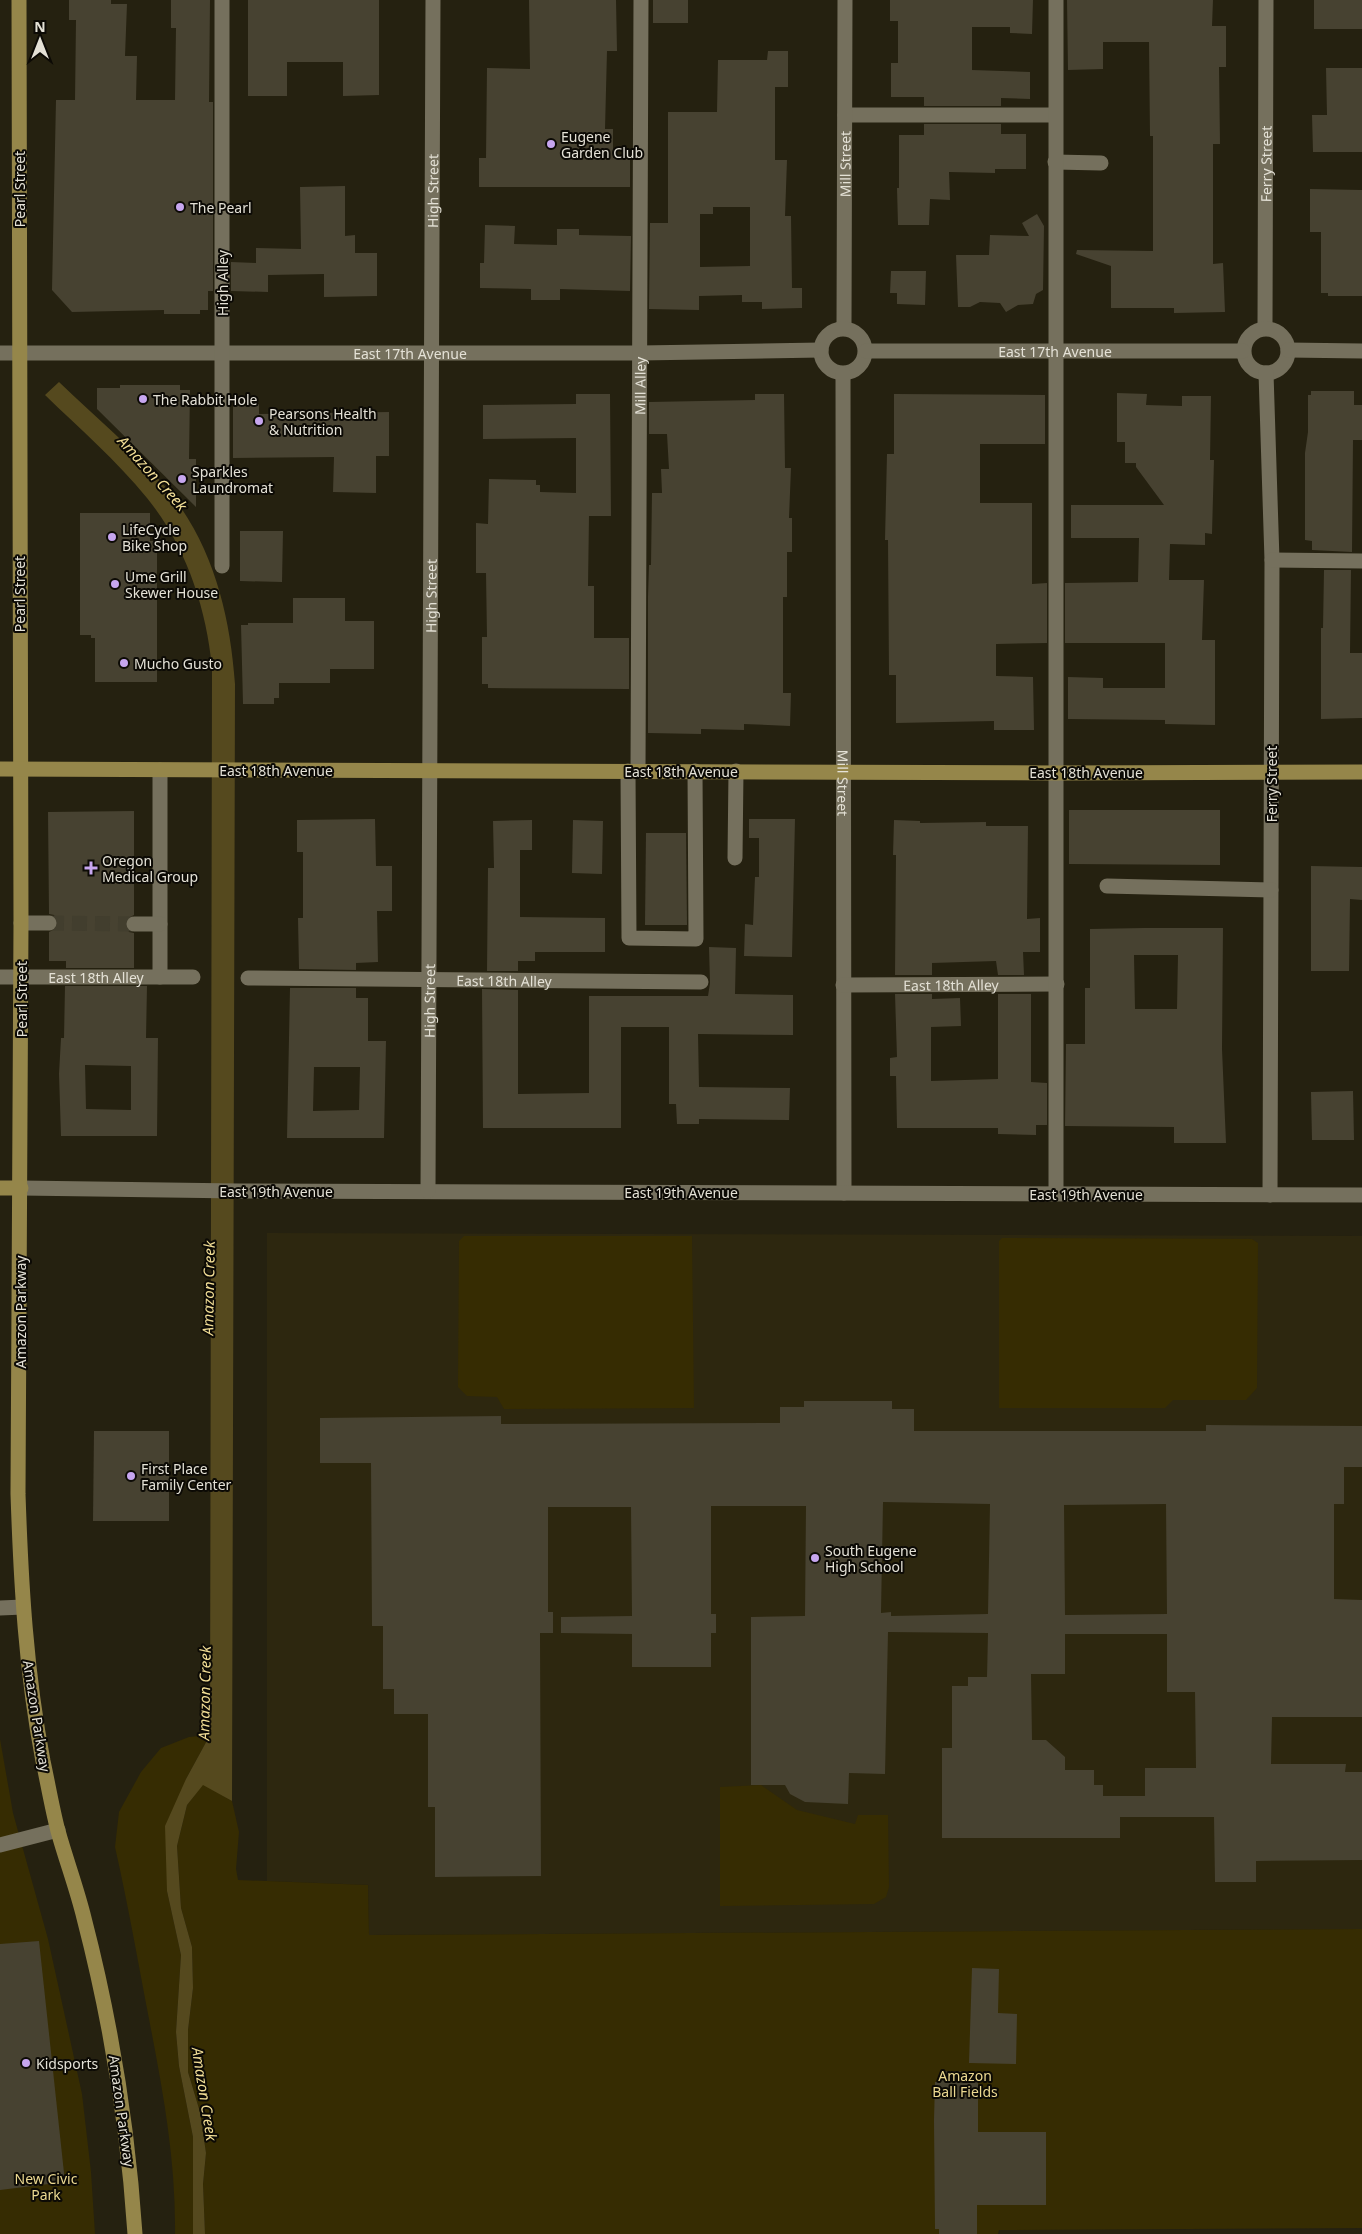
<svg xmlns="http://www.w3.org/2000/svg" width="1362" height="2234" viewBox="0 0 1362 2234" font-family="'Noto Sans',sans-serif">
  <rect width="100%" height="100%" fill="#252110"/>
  <path fill="#2d270f" d="M 267,1233 L 1362,1236 L 1362,1929 L 369,1935 L 368,1885 L 267,1881 Z"/>
  <g fill="#362c02">
    <path d="M 464,1236 L 692,1236 L 694,1408 L 504,1409 L 497,1397 L 467,1396 L 458,1387 L 459,1241 Z"/>
    <path d="M 1002,1238 L 1252,1239 L 1258,1243 L 1257,1388 L 1246,1400 L 1173,1400 L 1165,1408 L 999,1408 L 999,1241 Z"/>
    <path d="M 210,1735 L 186,1779 L 167,1891 L 181,1955 L 176,2032 L 179,2066 L 193,2137 L 193,2234 L 175,2234 C 176,2161 163,2091 149,2019 C 138,1962 128,1904 115,1847 L 119,1812 L 141,1772 L 161,1748 L 189,1737 Z"/>
    <path d="M 0,1739 L 13,1813 L 48,1939 L 82,2094 L 91,2172 L 95,2234 L 0,2234 Z"/>
    <path d="M 203,1784 L 232,1801 L 239,1832 L 236,1869 L 238,1880 L 368,1885 L 369,1935 L 1362,1929 L 1362,2228 L 999,2230 L 998,2234 L 205,2234 L 203,2184 L 206,2153 L 200,2112 L 188,2072 L 188,2030 L 193,1988 L 192,1947 L 181,1908 L 177,1846 L 187,1805 Z"/>
    <path d="M 761,1785 L 797,1810 L 855,1824 L 858,1815 L 888,1815 L 889,1887 L 886,1897 L 874,1904 L 720,1906 L 720,1787 Z"/>
  </g>
  <path fill="#55491e" d="M 59,382 C 95,417 136,450 167,489 C 213,545 230,614 235,684 L 232,1801 L 203,1785 L 187,1805 L 177,1846 L 181,1908 L 192,1947 L 193,1988 L 188,2030 L 188,2072 L 200,2112 L 206,2153 L 203,2184 L 205,2234 L 193,2234 L 193,2137 L 179,2066 L 176,2032 L 181,1955 L 167,1891 L 165,1826 L 186,1779 L 210,1735 L 212,667 C 206,607 186,546 147,498 C 117,461 79,428 45,395 Z"/>
  <g fill="#474231" fill-rule="evenodd">
    <path d="M 69,0 L 111,0 L 111,4 L 127,4 L 125,56 L 137,56 L 136,100 L 175,100 L 176,28 L 171,28 L 171,0 L 210,0 L 209,102 L 213,102 L 213,291 L 208,291 L 208,310 L 200,310 L 200,314 L 164,314 L 164,310 L 72,312 L 52,290 L 56,100 L 75,100 L 76,20 L 69,20 Z"/>
    <path d="M 248,0 L 379,0 L 379,95 L 343,96 L 343,62 L 287,62 L 287,96 L 248,96 Z"/>
    <path d="M 529,0 L 616,0 L 617,51 L 607,51 L 605,129 L 613,129 L 613,158 L 630,158 L 630,187 L 479,187 L 479,158 L 486,158 L 487,68 L 530,69 Z"/>
    <rect x="653" y="0" width="35" height="23"/>
    <path d="M 890,0 L 1033,0 L 1032,34 L 1010,33 L 1010,27 L 972,27 L 972,70 L 1030,72 L 1030,99 L 1001,98 L 1001,106 L 924,106 L 924,97 L 891,97 L 891,63 L 898,63 L 898,21 L 890,21 Z"/>
    <path d="M 1067,0 L 1213,0 L 1212,26 L 1226,26 L 1226,67 L 1219,67 L 1220,144 L 1213,144 L 1213,264 L 1223,263 L 1225,312 L 1174,313 L 1174,308 L 1111,308 L 1111,266 L 1076,254 L 1077,250 L 1153,251 L 1153,136 L 1150,136 L 1149,42 L 1103,42 L 1103,69 L 1068,70 Z"/>
    <rect x="1314" y="0" width="48" height="29"/>
    <path d="M 768,51 L 788,51 L 788,87 L 775,87 L 775,160 L 787,160 L 785,216 L 791,216 L 792,288 L 802,288 L 802,308 L 762,309 L 762,302 L 742,302 L 742,295 L 699,296 L 699,310 L 649,309 L 650,223 L 668,223 L 668,112 L 717,112 L 718,60 L 767,60 ZM 713,207 L 750,207 L 750,266 L 700,267 L 700,214 L 713,214 Z"/>
    <path d="M 1326,68 L 1362,68 L 1362,152 L 1313,152 L 1312,115 L 1327,115 Z"/>
    <path d="M 924,124 L 1001,124 L 1001,134 L 1026,134 L 1026,169 L 995,169 L 995,173 L 949,172 L 950,200 L 930,199 L 929,225 L 898,225 L 897,188 L 899,188 L 899,135 L 924,135 Z"/>
    <path d="M 345,186 L 345,236 L 355,235 L 355,253 L 377,253 L 377,296 L 324,297 L 324,274 L 268,275 L 268,292 L 231,291 L 231,262 L 256,263 L 256,248 L 301,249 L 300,187 Z"/>
    <path d="M 1310,189 L 1362,190 L 1362,296 L 1328,296 L 1328,293 L 1321,293 L 1321,232 L 1310,232 Z"/>
    <path d="M 1037,214 L 1044,226 L 1043,290 L 1036,294 L 1033,304 L 1018,305 L 1006,312 L 1000,303 L 980,302 L 970,307 L 958,307 L 956,255 L 989,255 L 990,235 L 1029,236 L 1022,223 Z"/>
    <path d="M 485,225 L 515,226 L 514,244 L 557,245 L 557,229 L 579,229 L 579,235 L 631,236 L 630,291 L 560,289 L 560,300 L 531,300 L 531,289 L 480,288 L 480,263 L 484,263 Z"/>
    <path d="M 891,271 L 926,271 L 925,305 L 897,304 L 897,293 L 890,293 Z"/>
    <path d="M 120,385 L 180,385 L 180,390 L 190,390 L 189,459 L 196,459 L 196,507 L 97,409 L 97,388 L 120,388 Z"/>
    <path d="M 1311,391 L 1354,391 L 1354,405 L 1362,405 L 1362,440 L 1353,440 L 1352,552 L 1312,550 L 1312,541 L 1305,540 L 1305,453 L 1308,432 L 1308,395 L 1311,395 Z"/>
    <path d="M 1117,393 L 1147,394 L 1146,405 L 1182,406 L 1182,396 L 1211,396 L 1210,460 L 1214,460 L 1212,534 L 1205,533 L 1205,545 L 1170,544 L 1169,580 L 1204,580 L 1202,640 L 1215,640 L 1215,725 L 1165,724 L 1165,720 L 1068,719 L 1068,677 L 1103,678 L 1103,688 L 1165,688 L 1165,643 L 1065,643 L 1065,583 L 1138,582 L 1139,538 L 1071,538 L 1071,505 L 1164,505 L 1136,467 L 1136,463 L 1125,463 L 1125,442 L 1117,442 Z"/>
    <path d="M 576,394 L 610,394 L 611,516 L 589,516 L 588,586 L 594,586 L 594,638 L 629,638 L 629,689 L 488,688 L 488,684 L 482,684 L 482,637 L 487,637 L 486,573 L 476,573 L 476,523 L 488,524 L 489,479 L 536,480 L 536,485 L 540,485 L 540,492 L 576,493 L 576,438 L 483,439 L 483,405 L 576,404 Z"/>
    <path d="M 755,394 L 784,394 L 785,468 L 791,468 L 789,518 L 792,518 L 792,552 L 787,552 L 787,597 L 783,597 L 783,693 L 791,693 L 790,726 L 744,724 L 744,730 L 701,729 L 701,734 L 648,733 L 648,596 L 649,565 L 651,565 L 652,493 L 662,493 L 661,469 L 669,469 L 667,434 L 649,434 L 649,402 L 755,400 Z"/>
    <path d="M 894,394 L 1045,395 L 1045,444 L 980,444 L 980,503 L 1032,503 L 1032,584 L 1047,583 L 1047,643 L 996,644 L 996,676 L 1033,677 L 1034,730 L 994,730 L 994,721 L 896,723 L 896,675 L 889,675 L 888,540 L 885,540 L 887,454 L 894,454 Z"/>
    <path d="M 259,404 L 259,414 L 389,412 L 389,456 L 376,456 L 376,493 L 333,492 L 334,457 L 233,458 L 233,405 Z"/>
    <path d="M 80,513 L 150,513 L 150,541 L 157,541 L 157,682 L 95,682 L 95,638 L 91,638 L 91,635 L 80,635 Z"/>
    <path d="M 240,531 L 283,531 L 282,582 L 240,581 Z"/>
    <path d="M 1324,570 L 1351,570 L 1350,653 L 1362,653 L 1362,718 L 1321,719 L 1321,628 L 1323,628 Z"/>
    <path d="M 293,598 L 345,598 L 345,621 L 374,621 L 374,669 L 330,669 L 330,683 L 279,683 L 279,698 L 274,698 L 274,704 L 243,704 L 241,625 L 248,625 L 248,623 L 293,623 Z"/>
    <path d="M 1069,810 L 1220,810 L 1220,865 L 1069,864 Z"/>
    <path d="M 134,811 L 134,915 L 126,919 L 125,924 L 129,932 L 134,933 L 134,968 L 66,968 L 66,961 L 49,961 L 49,932 L 57,928 L 58,923 L 54,915 L 49,914 L 48,812 Z"/>
    <path d="M 375,819 L 376,866 L 392,866 L 392,911 L 377,911 L 378,962 L 356,963 L 356,970 L 299,969 L 298,918 L 303,918 L 303,852 L 297,852 L 297,820 Z"/>
    <path d="M 749,819 L 795,819 L 792,957 L 744,956 L 745,924 L 753,925 L 755,877 L 759,877 L 759,838 L 749,838 Z"/>
    <path d="M 532,820 L 532,850 L 520,850 L 520,917 L 605,918 L 605,952 L 535,952 L 535,961 L 518,961 L 518,971 L 487,971 L 488,868 L 494,868 L 493,821 Z"/>
    <path d="M 573,820 L 603,821 L 602,874 L 572,873 Z"/>
    <path d="M 894,820 L 920,821 L 920,823 L 986,822 L 986,826 L 1028,826 L 1027,919 L 1040,918 L 1040,952 L 1023,952 L 1024,975 L 998,975 L 996,961 L 932,963 L 932,975 L 895,975 L 896,855 L 893,855 Z"/>
    <path d="M 646,833 L 686,833 L 687,925 L 645,925 Z"/>
    <path d="M 1311,866 L 1362,867 L 1362,900 L 1350,899 L 1349,971 L 1311,971 Z"/>
    <path d="M 1144,928 L 1223,928 L 1222,1049 L 1226,1143 L 1174,1143 L 1174,1127 L 1065,1126 L 1066,1044 L 1085,1044 L 1085,988 L 1090,988 L 1090,929 ZM 1134,955 L 1178,955 L 1177,1009 L 1135,1009 Z"/>
    <path d="M 709,947 L 736,948 L 735,994 L 793,995 L 793,1035 L 698,1034 L 699,1087 L 790,1088 L 789,1120 L 699,1119 L 699,1124 L 677,1124 L 676,1104 L 669,1104 L 669,1027 L 621,1027 L 621,1128 L 483,1128 L 482,989 L 518,990 L 518,1094 L 589,1093 L 589,996 L 708,996 L 710,983 Z"/>
    <path d="M 65,986 L 147,986 L 146,1038 L 158,1038 L 157,1136 L 61,1136 L 59,1074 L 61,1038 L 64,1038 ZM 85,1065 L 131,1066 L 131,1110 L 86,1109 Z"/>
    <path d="M 290,988 L 356,988 L 356,998 L 368,998 L 368,1041 L 386,1041 L 384,1138 L 287,1138 ZM 314,1067 L 360,1067 L 359,1110 L 313,1111 Z"/>
    <path d="M 895,994 L 932,994 L 932,999 L 960,998 L 961,1026 L 931,1027 L 931,1081 L 998,1079 L 998,994 L 1031,994 L 1031,1082 L 1047,1083 L 1047,1125 L 1036,1125 L 1036,1135 L 998,1134 L 998,1128 L 897,1128 L 896,1076 L 890,1076 L 890,1058 L 897,1057 Z"/>
    <path d="M 1353,1091 L 1354,1140 L 1312,1140 L 1311,1092 Z"/>
    <path d="M 804,1401 L 892,1401 L 892,1409 L 914,1409 L 914,1431 L 1206,1431 L 1206,1425 L 1362,1426 L 1362,1467 L 1344,1467 L 1344,1504 L 1334,1504 L 1334,1599 L 1362,1600 L 1362,1717 L 1272,1717 L 1271,1764 L 1346,1764 L 1345,1772 L 1362,1772 L 1362,1860 L 1256,1861 L 1256,1882 L 1215,1882 L 1214,1817 L 1120,1817 L 1120,1838 L 942,1838 L 942,1748 L 952,1748 L 952,1686 L 968,1686 L 968,1677 L 987,1677 L 988,1633 L 888,1632 L 885,1774 L 849,1773 L 848,1804 L 805,1802 L 790,1794 L 785,1785 L 751,1785 L 751,1617 L 805,1616 L 806,1506 L 711,1506 L 711,1614 L 716,1614 L 716,1633 L 711,1633 L 711,1667 L 632,1667 L 632,1634 L 561,1633 L 561,1617 L 632,1616 L 631,1507 L 548,1507 L 548,1612 L 553,1612 L 553,1633 L 540,1633 L 541,1876 L 435,1877 L 435,1807 L 428,1807 L 428,1714 L 394,1714 L 394,1689 L 383,1689 L 383,1626 L 372,1626 L 371,1463 L 320,1463 L 320,1418 L 501,1416 L 501,1424 L 780,1423 L 780,1407 L 804,1407 ZM 883,1502 L 990,1504 L 988,1614 L 891,1616 L 891,1612 L 881,1613 ZM 1166,1504 L 1167,1614 L 1065,1615 L 1064,1505 ZM 1065,1634 L 1167,1634 L 1167,1692 L 1195,1692 L 1196,1768 L 1145,1768 L 1145,1796 L 1103,1796 L 1103,1785 L 1094,1785 L 1094,1770 L 1065,1770 L 1065,1757 L 1046,1740 L 1032,1740 L 1031,1674 L 1065,1674 Z"/>
    <path d="M 94,1431 L 169,1431 L 169,1521 L 93,1521 Z"/>
    <path d="M 39,1941 L 65,2182 L 0,2190 L 0,1944 Z"/>
    <path d="M 972,1968 L 999,1969 L 998,2013 L 1017,2014 L 1016,2064 L 969,2063 Z"/>
    <path d="M 941,2071 L 978,2072 L 978,2132 L 1046,2132 L 1046,2205 L 977,2205 L 977,2234 L 939,2234 L 939,2229 L 935,2229 L 934,2120 L 935,2082 L 941,2082 Z"/>
  </g>
  <g fill="none" stroke-linecap="round" stroke-linejoin="round">
    <path stroke="#423e2e" stroke-width="15" stroke-dasharray="15 8" stroke-linecap="butt" d="M 49,923 L 134,924"/>
    <g stroke="#75705d" stroke-width="15">
      <path d="M 845,115 L 1055,115"/>
      <path d="M 1055,162 L 1101,163"/>
      <path id="s1" d="M 844,328 L 845,0"/>
      <path id="s2" d="M 1265,328 L 1266,0"/>
      <circle cx="843" cy="351" r="22"/>
      <circle cx="1266" cy="351" r="22"/>
      <path d="M 1288,350 L 1362,351"/>
      <path id="s3" d="M 866,351 L 1243,351"/>
      <path id="s4" d="M 0,353 L 640,353 L 821,350"/>
      <path d="M 1266,373 L 1272,560 L 1270,1195"/>
      <path id="s5" d="M 843,374 L 844,1193"/>
      <path d="M 1272,560 L 1362,561"/>
      <path d="M 222,566 L 222,0"/>
      <path d="M 160,770 L 160,977"/>
      <path d="M 628,771 L 629,938 L 696,939 L 695,771"/>
      <path id="s6" d="M 638,771 L 641,0"/>
      <path d="M 735,858 L 736,771"/>
      <path d="M 1107,886 L 1271,890"/>
      <path d="M 21,923 L 49,923"/>
      <path d="M 134,924 L 160,924"/>
      <path id="s7" d="M 0,977 L 193,977"/>
      <path id="s8" d="M 248,978 L 701,982"/>
      <path id="s9" d="M 843,985 L 1057,984"/>
      <path d="M 21,1188 L 239,1191 L 1362,1195"/>
      <path id="s10" d="M 428,1191 L 433,0"/>
      <path d="M 1056,1194 L 1056,0"/>
      <path d="M 0,1608 L 23,1607"/>
      <path d="M 0,1845 L 58,1830"/>
    </g>
    <g stroke="#95864a" stroke-width="15">
      <path d="M 19,0 L 21,923 L 18,1494 C 21,1584 26,1673 43,1761 C 48,1784 52,1808 58,1831 C 66,1860 77,1889 84,1918 C 111,2022 128,2127 135,2234"/>
      <path d="M 0,769 L 1057,773 L 1362,772"/>
      <path d="M 0,1188 L 21,1188"/>
    </g>
  </g>
  <g fill="#c7a6ef" stroke="#0c0a05" stroke-width="2">
    <circle cx="551" cy="144" r="5"/>
    <circle cx="180" cy="207" r="5"/>
    <circle cx="143" cy="399" r="5"/>
    <circle cx="259" cy="421" r="5"/>
    <circle cx="182" cy="479" r="5"/>
    <circle cx="112" cy="537" r="5"/>
    <circle cx="115" cy="584" r="5"/>
    <circle cx="124" cy="663" r="5"/>
    <path d="M88.5 860.5h5v5h5v5h-5v5h-5v-5h-5v-5h5z"/>
    <circle cx="131" cy="1476" r="5"/>
    <circle cx="815" cy="1558" r="5"/>
    <circle cx="26" cy="2063" r="5"/>
  </g>
  <g text-anchor="middle" dominant-baseline="central" stroke-width="4" stroke-linejoin="round" paint-order="stroke">
    <g font-size="14" fill="#e4e1d6" stroke="#0c0a05" text-anchor="start">
      <text x="561" y="136">Eugene<tspan x="561" dy="16">Garden Club</tspan></text>
      <text x="190" y="207">The Pearl</text>
      <text x="153" y="399">The Rabbit Hole</text>
      <text x="269" y="413">Pearsons Health<tspan x="269" dy="16">&amp; Nutrition</tspan></text>
      <text x="192" y="471">Sparkles<tspan x="192" dy="16">Laundromat</tspan></text>
      <text x="122" y="529">LifeCycle<tspan x="122" dy="16">Bike Shop</tspan></text>
      <text x="125" y="576">Ume Grill<tspan x="125" dy="16">Skewer House</tspan></text>
      <text x="134" y="663">Mucho Gusto</text>
      <text x="102" y="860">Oregon<tspan x="102" dy="16">Medical Group</tspan></text>
      <text x="141" y="1468">First Place<tspan x="141" dy="16">Family Center</tspan></text>
      <text x="825" y="1550">South Eugene<tspan x="825" dy="16">High School</tspan></text>
      <text x="36" y="2063">Kidsports</text>
    </g>
    <g font-size="14" fill="#e4e1d6" stroke="#0c0a05">
      <text stroke="none"><textPath href="#s1" startOffset="164">Mill Street</textPath></text>
      <text stroke="none"><textPath href="#s2" startOffset="164">Ferry Street</textPath></text>
      <text transform="translate(19 189) rotate(-90)">Pearl Street</text>
      <text stroke="none"><textPath href="#s10" startOffset="1000">High Street</textPath></text>
      <text transform="translate(222 283) rotate(-90)">High Alley</text>
      <text stroke="none"><textPath href="#s3" startOffset="189">East 17th Avenue</textPath></text>
      <text stroke="none"><textPath href="#s4" startOffset="410">East 17th Avenue</textPath></text>
      <text stroke="none"><textPath href="#s6" startOffset="385">Mill Alley</textPath></text>
      <text transform="translate(19 594) rotate(-90)">Pearl Street</text>
      <text stroke="none"><textPath href="#s10" startOffset="595">High Street</textPath></text>
      <text x="276" y="770">East 18th Avenue</text>
      <text x="681" y="771">East 18th Avenue</text>
      <text x="1086" y="772">East 18th Avenue</text>
      <text stroke="none"><textPath href="#s5" startOffset="409">Mill Street</textPath></text>
      <text transform="translate(1271 784) rotate(-90)">Ferry Street</text>
      <text stroke="none"><textPath href="#s7" startOffset="96">East 18th Alley</textPath></text>
      <text stroke="none"><textPath href="#s8" startOffset="256">East 18th Alley</textPath></text>
      <text stroke="none"><textPath href="#s9" startOffset="108">East 18th Alley</textPath></text>
      <text transform="translate(21 999) rotate(-90)">Pearl Street</text>
      <text stroke="none"><textPath href="#s10" startOffset="190">High Street</textPath></text>
      <text x="276" y="1191">East 19th Avenue</text>
      <text x="681" y="1192">East 19th Avenue</text>
      <text x="1086" y="1194">East 19th Avenue</text>
      <text transform="translate(20 1312) rotate(-90)">Amazon Parkway</text>
      <text transform="translate(37 1716) rotate(81)">Amazon Parkway</text>
      <text transform="translate(122 2111) rotate(82)">Amazon Parkway</text>
    </g>
    <g font-size="14" fill="#ecd991" stroke="#0c0a05">
      <text x="965" y="2075">Amazon<tspan x="965" dy="16">Ball Fields</tspan></text>
      <text x="46" y="2178">New Civic<tspan x="46" dy="16">Park</tspan></text>
    </g>
    <g font-size="15" font-style="italic" fill="#f2de96" stroke="#0c0a05">
      <text transform="translate(153 473) rotate(48)">Amazon Creek</text>
      <text transform="translate(208 1288) rotate(-89)">Amazon Creek</text>
      <text transform="translate(204 1693) rotate(-89)">Amazon Creek</text>
      <text transform="translate(205 2094) rotate(81)">Amazon Creek</text>
    </g>
  </g>
  <g transform="translate(40 40)" stroke="#0c0a05" stroke-width="4" paint-order="stroke">
  <path d="M0-4L9 19L0 12L-9 19Z" fill="#e4e1d6"/>
  <text y="-8" font-size="14" font-weight="bold" text-anchor="middle" fill="#e4e1d6">N</text>
  </g>
</svg>
